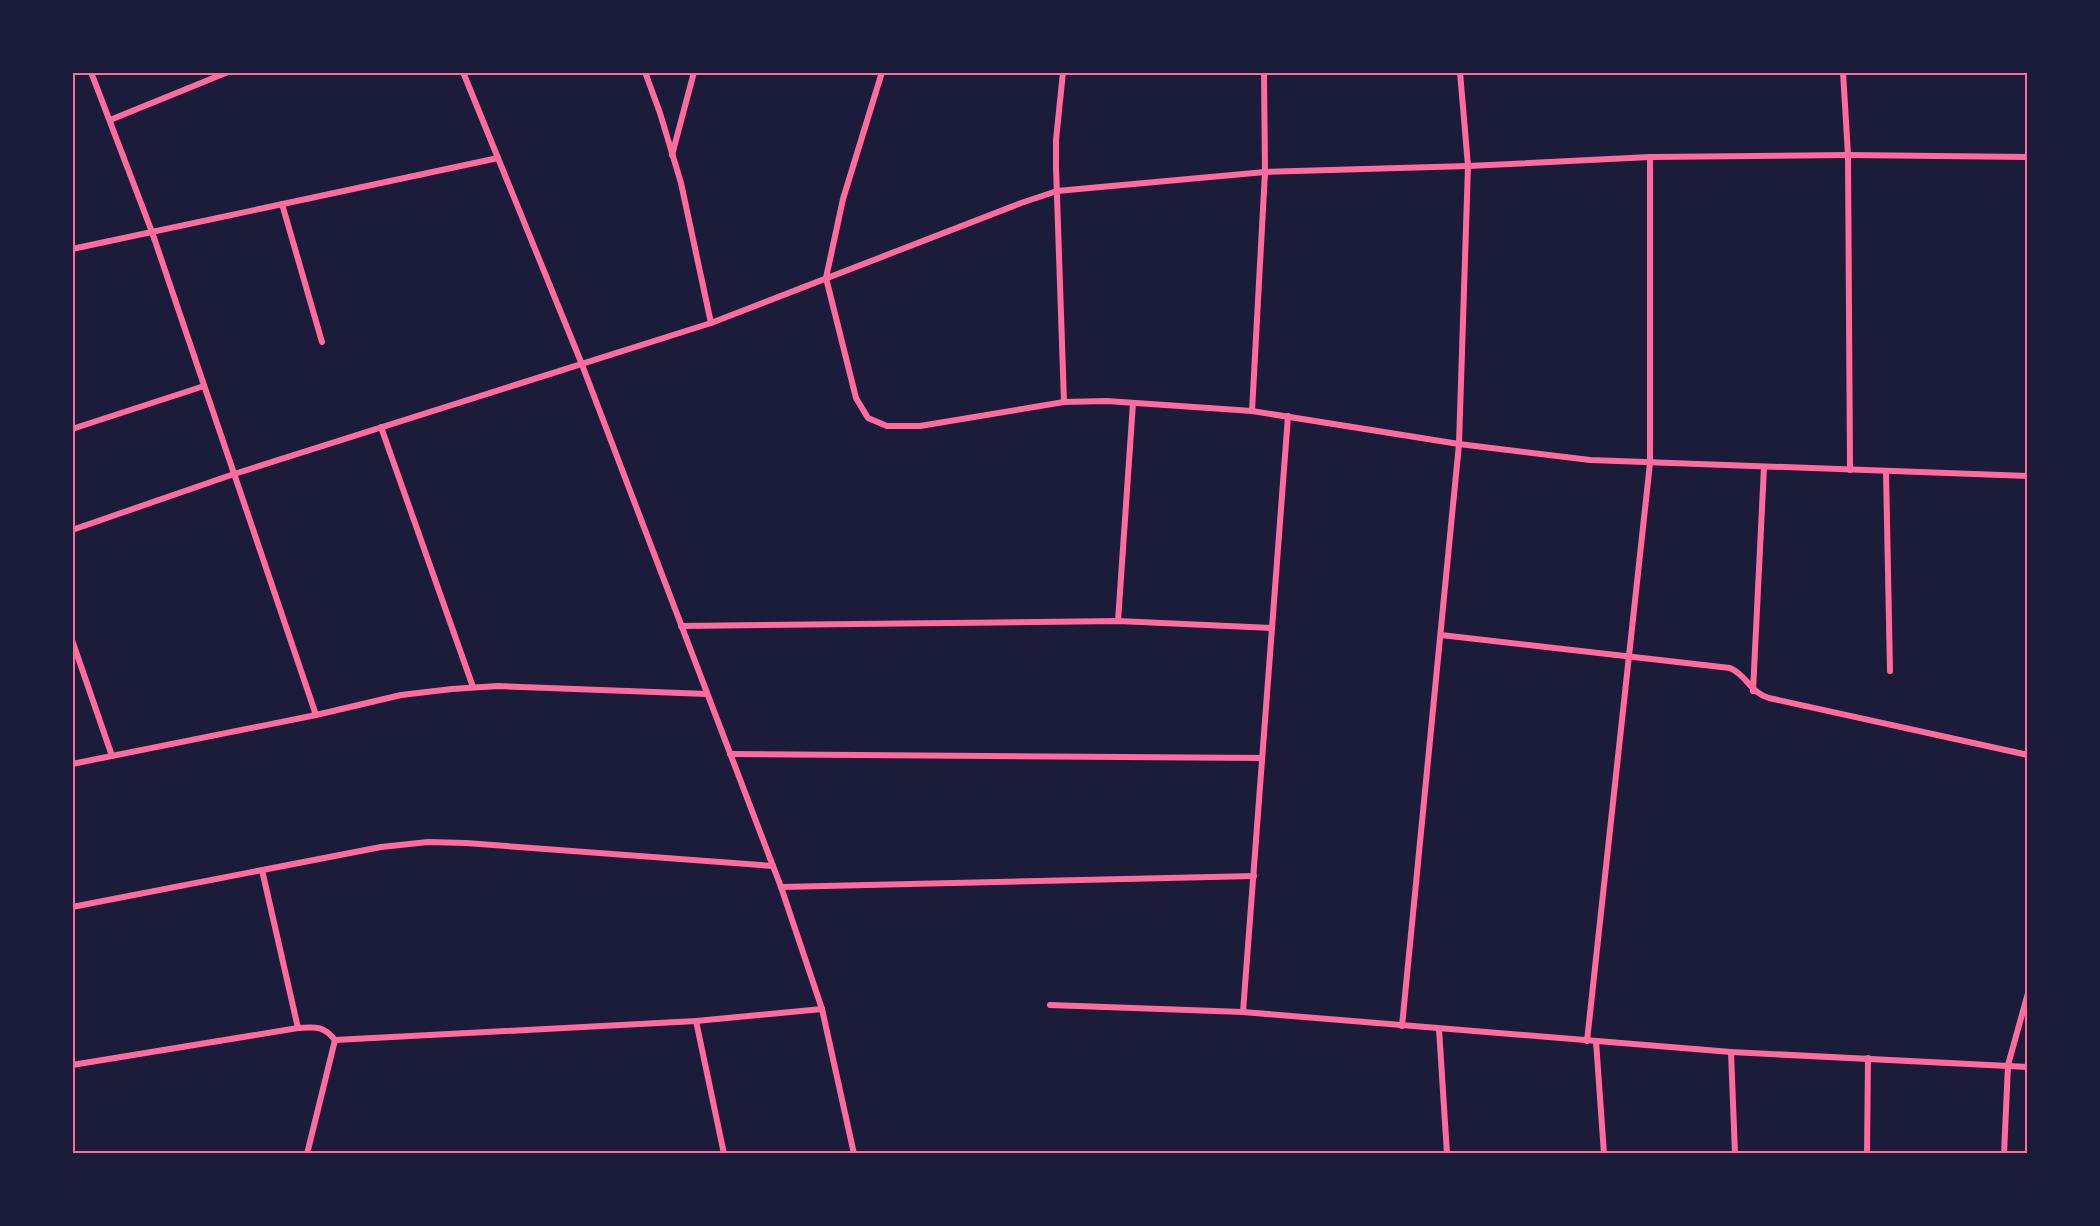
<svg xmlns="http://www.w3.org/2000/svg" width="2100" height="1226" viewBox="0 0 2100 1226" font-family="'DM Sans',sans-serif">
  <rect width="100%" height="100%" fill="#1b1b3a"/>
  <g fill="none" stroke-linecap="round" stroke-linejoin="round">
    <g stroke="#ff6b9d" stroke-width="6">
      <path d="M 91,72 L 152,232 L 316,715"/>
      <path d="M 463,72 L 581,362 L 781,887 L 822,1009 L 854,1154"/>
      <path d="M 645,72 L 660,113 L 681,183 L 711,323"/>
      <path d="M 882,72 L 843,199 L 826,278 L 856,398 L 868,418 L 887,426 L 920,426 L 1064,402 L 1107,401 L 1252,411 L 1459,444 L 1590,460 L 2028,476"/>
      <path d="M 1063,72 L 1056,140 L 1056,167 L 1064,402"/>
      <path d="M 1843,72 L 1848,155 L 1850,470"/>
      <path d="M 110,120 L 228,72"/>
      <path d="M 672,155 L 694,72"/>
      <path d="M 282,204 L 322,342"/>
      <path d="M 72,249 L 498,158"/>
      <path d="M 1252,411 L 1265,172 L 1264,72"/>
      <path d="M 381,427 L 473,687"/>
      <path d="M 72,429 L 204,386"/>
      <path d="M 1886,472 L 1890,671"/>
      <path d="M 72,530 L 234,474 L 711,323 L 1021,203 L 1057,191 L 1265,172 L 1468,166 L 1650,157 L 1848,155 L 2028,157"/>
      <path d="M 1118,621 L 1133,403"/>
      <path d="M 681,626 L 1118,621 L 1272,628"/>
      <path d="M 1441,635 L 1730,668 C 1748,676 1749,692 1769,698 L 2028,755"/>
      <path d="M 72,640 L 112,756"/>
      <path d="M 1753,691 L 1764,467"/>
      <path d="M 730,754 L 1262,758"/>
      <path d="M 72,764 L 316,715 L 401,695 L 452,689 L 498,686 L 707,694"/>
      <path d="M 262,870 L 298,1028"/>
      <path d="M 781,887 L 1254,876"/>
      <path d="M 72,907 L 381,847 L 428,842 L 466,843 L 773,866"/>
      <path d="M 1050,1005 L 1243,1012 L 1731,1052 L 2028,1067"/>
      <path d="M 1243,1012 L 1288,416"/>
      <path d="M 696,1021 L 724,1154"/>
      <path d="M 1402,1026 L 1459,444 L 1468,166 L 1460,72"/>
      <path d="M 1439,1029 L 1447,1154"/>
      <path d="M 335,1040 L 696,1021 L 822,1009"/>
      <path d="M 1587,1041 L 1650,463 L 1650,157"/>
      <path d="M 1596,1041 L 1604,1154"/>
      <path d="M 1731,1052 L 1735,1154"/>
      <path d="M 72,1065 L 298,1028 C 315,1027 323,1025 335,1040"/>
      <path d="M 307,1154 L 335,1040"/>
      <path d="M 1867,1154 L 1868,1058"/>
      <path d="M 2004,1154 L 2008,1065 L 2028,993"/>
    </g>
  </g>
  <rect width="2100" height="1226" fill="none" stroke="#1b1b3a" stroke-width="147"/>
  <rect x="74" y="74" width="1952" height="1078" fill="none" stroke="#ff6b9d" stroke-width="2"/>
</svg>
